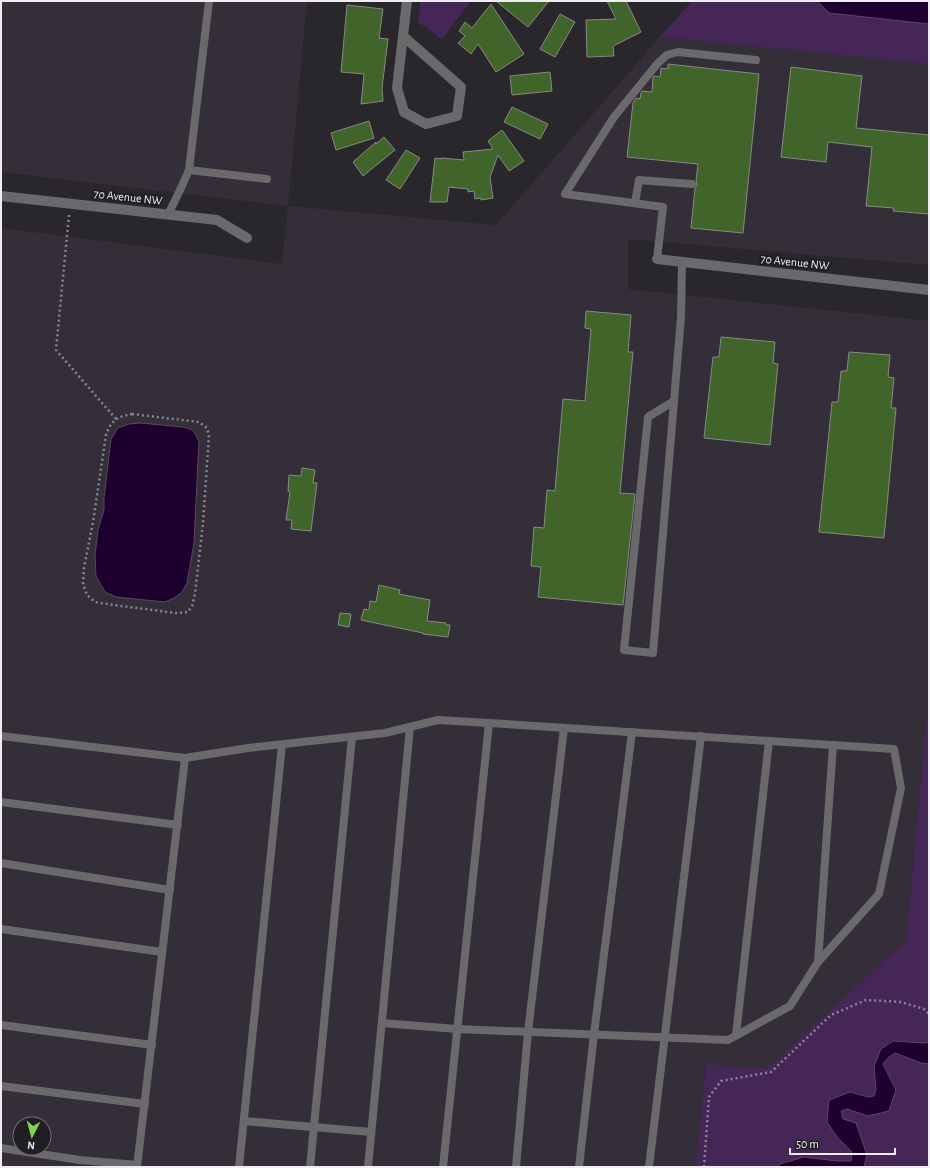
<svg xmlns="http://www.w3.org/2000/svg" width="930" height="1168" viewBox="0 0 930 1168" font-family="'Alegreya Sans',sans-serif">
  <rect width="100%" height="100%" fill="#2a272c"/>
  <path fill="#342e38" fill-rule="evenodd" d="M 1,1 L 307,1 L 288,206 L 496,225 L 660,37 L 929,64 L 929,265 L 628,239 L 628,289 L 929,321 L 929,701 L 928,701 L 906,940 L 767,1070 L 706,1064 L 695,1167 L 1,1167 L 1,228 L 282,264 L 288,206 L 1,172 ZM 20,1124 L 44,1124 L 44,1148 L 20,1148 Z"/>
  <g fill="#452757">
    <path d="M 420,1 L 471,1 L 442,39 L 418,22 Z"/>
    <path d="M 692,1 L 929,1 L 929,64 L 660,37 Z"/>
    <path d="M 928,700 L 929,701 L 929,1167 L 695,1167 L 706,1064 L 767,1069 L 906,940 Z"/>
  </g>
  <g fill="#1e002e" stroke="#5d4768">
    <path d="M 817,1 L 929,1 L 929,24 L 829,13 Z"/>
    <path d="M 140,423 L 183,427 L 193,430 L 199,441 L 194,543 L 187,583 L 182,592 L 174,598 L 165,602 L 116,597 L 105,592 L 96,576 L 95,555 L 98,530 L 104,510 L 104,498 L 111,439 L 118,428 L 129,424 Z"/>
    <path d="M 893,1041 L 924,1043 L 929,1042 L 929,1064 L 921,1063 L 895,1053 L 889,1057 L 883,1064 L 896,1090 L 889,1111 L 868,1116 L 847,1109 L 841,1111 L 843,1119 L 856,1123 L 867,1155 L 864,1167 L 777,1167 L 780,1164 L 804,1157 L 837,1161 L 851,1161 L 852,1152 L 837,1137 L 827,1122 L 829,1100 L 850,1092 L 868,1097 L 874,1096 L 876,1089 L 874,1066 L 881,1049 Z"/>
  </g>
  <g fill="#41642a" stroke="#878a85">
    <path d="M 496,1 L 549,1 L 528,27 Z"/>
    <path d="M 607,1 L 626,1 L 641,32 L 613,46 L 614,56 L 587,57 L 586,20 L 616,19 Z"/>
    <path d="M 491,4 L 524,54 L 496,72 L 478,44 L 471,54 L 458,43 L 465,36 L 459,31 L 465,22 L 472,28 Z"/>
    <path d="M 347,5 L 383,9 L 379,38 L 388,39 L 382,88 L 383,101 L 361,104 L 364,74 L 341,72 Z"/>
    <path d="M 560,14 L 575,22 L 555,57 L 540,49 Z"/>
    <path d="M 668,64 L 759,74 L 743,233 L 691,228 L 695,188 L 697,185 L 696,180 L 698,164 L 627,157 L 633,103 L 636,98 L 640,99 L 641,93 L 642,91 L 652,92 L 653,77 L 654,76 L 660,77 L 661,68 L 668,69 Z"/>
    <path d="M 791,67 L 862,76 L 856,128 L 929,135 L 929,214 L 893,211 L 894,208 L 866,206 L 872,147 L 828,142 L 826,162 L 781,157 Z"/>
    <path d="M 550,72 L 552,91 L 512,95 L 510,76 Z"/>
    <path d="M 512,107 L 548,124 L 540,139 L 504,122 Z"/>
    <path d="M 369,121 L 374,138 L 336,150 L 331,133 Z"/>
    <path d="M 502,130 L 524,161 L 509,171 L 498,155 L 490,177 L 493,198 L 481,200 L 481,198 L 475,199 L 474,191 L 468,192 L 468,189 L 449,187 L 447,202 L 430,202 L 435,158 L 441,159 L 441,158 L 464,160 L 463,152 L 493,149 L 488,141 Z"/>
    <path d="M 384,137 L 395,150 L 363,176 L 353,162 L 376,142 L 376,144 Z"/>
    <path d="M 406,150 L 420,158 L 400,189 L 386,180 Z"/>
    <path d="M 586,311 L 631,315 L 628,352 L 633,352 L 620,493 L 635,494 L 623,605 L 538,597 L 541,567 L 531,566 L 534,527 L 544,528 L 547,490 L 555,491 L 563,399 L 585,401 L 591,329 L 585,328 Z"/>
    <path d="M 721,337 L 775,342 L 773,363 L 778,364 L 770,445 L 704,438 L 713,357 L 719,357 Z"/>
    <path d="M 849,352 L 890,355 L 888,377 L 894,378 L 891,408 L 896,408 L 884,538 L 819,532 L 832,402 L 838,402 L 841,371 L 847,371 Z"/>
    <path d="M 302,468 L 315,470 L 313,483 L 317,483 L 311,531 L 291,529 L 292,520 L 286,520 L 290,492 L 288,491 L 289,475 L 301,476 Z"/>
    <path d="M 379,585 L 400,590 L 399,594 L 430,600 L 427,621 L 446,623 L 446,625 L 450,625 L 448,637 L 423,634 L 423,633 L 361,620 L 364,609 L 369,610 L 370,601 L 376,602 Z"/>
    <path d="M 340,613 L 351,614 L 349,627 L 338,625 Z"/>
  </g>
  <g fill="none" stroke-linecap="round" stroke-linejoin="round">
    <g stroke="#8a878c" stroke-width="2.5" stroke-dasharray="2 3" stroke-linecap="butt">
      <path d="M 69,215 L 56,350 L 116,419"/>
      <path d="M 132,414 L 199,422 L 207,428 L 209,435 L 203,523 L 195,594 L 192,606 L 188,612 L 176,613 L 113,605 L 95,602 L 87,595 L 83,584 L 84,568 L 93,522 L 106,435 C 111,421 116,417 132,414 Z"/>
      <path d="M 704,1167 L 709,1097 L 721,1081 L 771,1072 L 831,1015 L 866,1000 L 901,1002 L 924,1009 L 929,1014"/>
    </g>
    <g stroke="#6a696b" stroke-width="8">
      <path d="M 189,170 L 267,179"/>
      <path d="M 635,203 L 639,180 L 692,184"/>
      <path d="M 168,215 L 181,188 L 189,170 L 209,1"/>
      <path d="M 657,259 L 663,207 L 565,194 L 614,117 L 658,63 L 667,55 L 678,52 L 756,60"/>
      <path d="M 674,401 L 648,417 L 624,650 L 653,653 L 681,317 L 682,263"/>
      <path d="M 1,736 L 185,758"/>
      <path d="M 1,802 L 178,825"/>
      <path d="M 1,863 L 170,890"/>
      <path d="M 1,929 L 162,952"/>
      <path d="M 818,962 L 833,745"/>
      <path d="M 382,1023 L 457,1029 L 728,1040 L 790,1006 L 818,962 L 879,894 L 901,788 L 894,749 L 489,723 L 443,1167"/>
      <path d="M 1,1025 L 152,1045"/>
      <path d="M 736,1035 L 769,741"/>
      <path d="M 1,1086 L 145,1104"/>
      <path d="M 244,1121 L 371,1132"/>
      <path d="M 1,1148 L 80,1160 L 137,1165"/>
      <path d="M 137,1167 L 185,758 L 248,748 L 385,733 L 438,720 L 489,723"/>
      <path d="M 239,1167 L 282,745"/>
      <path d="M 310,1167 L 352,737"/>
      <path d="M 368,1167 L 410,727"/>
      <path d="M 516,1167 L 528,1032 L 564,728"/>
      <path d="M 579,1167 L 594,1034 L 632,732"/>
      <path d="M 649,1167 L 701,736"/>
    </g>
    <g stroke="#6a696b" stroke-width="10">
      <path d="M 403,36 L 461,87 L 457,116 L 426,124 L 404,112 L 397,88 L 407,1"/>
      <path d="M 1,196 L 217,220 L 247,238"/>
      <path d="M 657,259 L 929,290"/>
    </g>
  </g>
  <g text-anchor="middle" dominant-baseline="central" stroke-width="4" stroke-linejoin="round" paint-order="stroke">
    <g font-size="12" fill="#efedf1" stroke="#201e22">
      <text transform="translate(128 197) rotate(6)">70 Avenue NW</text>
      <text transform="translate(795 262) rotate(6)">70 Avenue NW</text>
    </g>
  </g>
  <rect width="930" height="1168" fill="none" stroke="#efedf1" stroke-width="4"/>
  <g transform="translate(32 1136) rotate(186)"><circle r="19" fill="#201e22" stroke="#737175"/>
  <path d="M0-3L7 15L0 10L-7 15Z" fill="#83d04e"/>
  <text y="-6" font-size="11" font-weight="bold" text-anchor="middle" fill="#efedf1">N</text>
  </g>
  <path d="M790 1148v6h105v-6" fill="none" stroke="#efedf1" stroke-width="2"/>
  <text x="796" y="1148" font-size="12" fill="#efedf1" stroke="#201e22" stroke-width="3" paint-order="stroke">50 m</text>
</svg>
